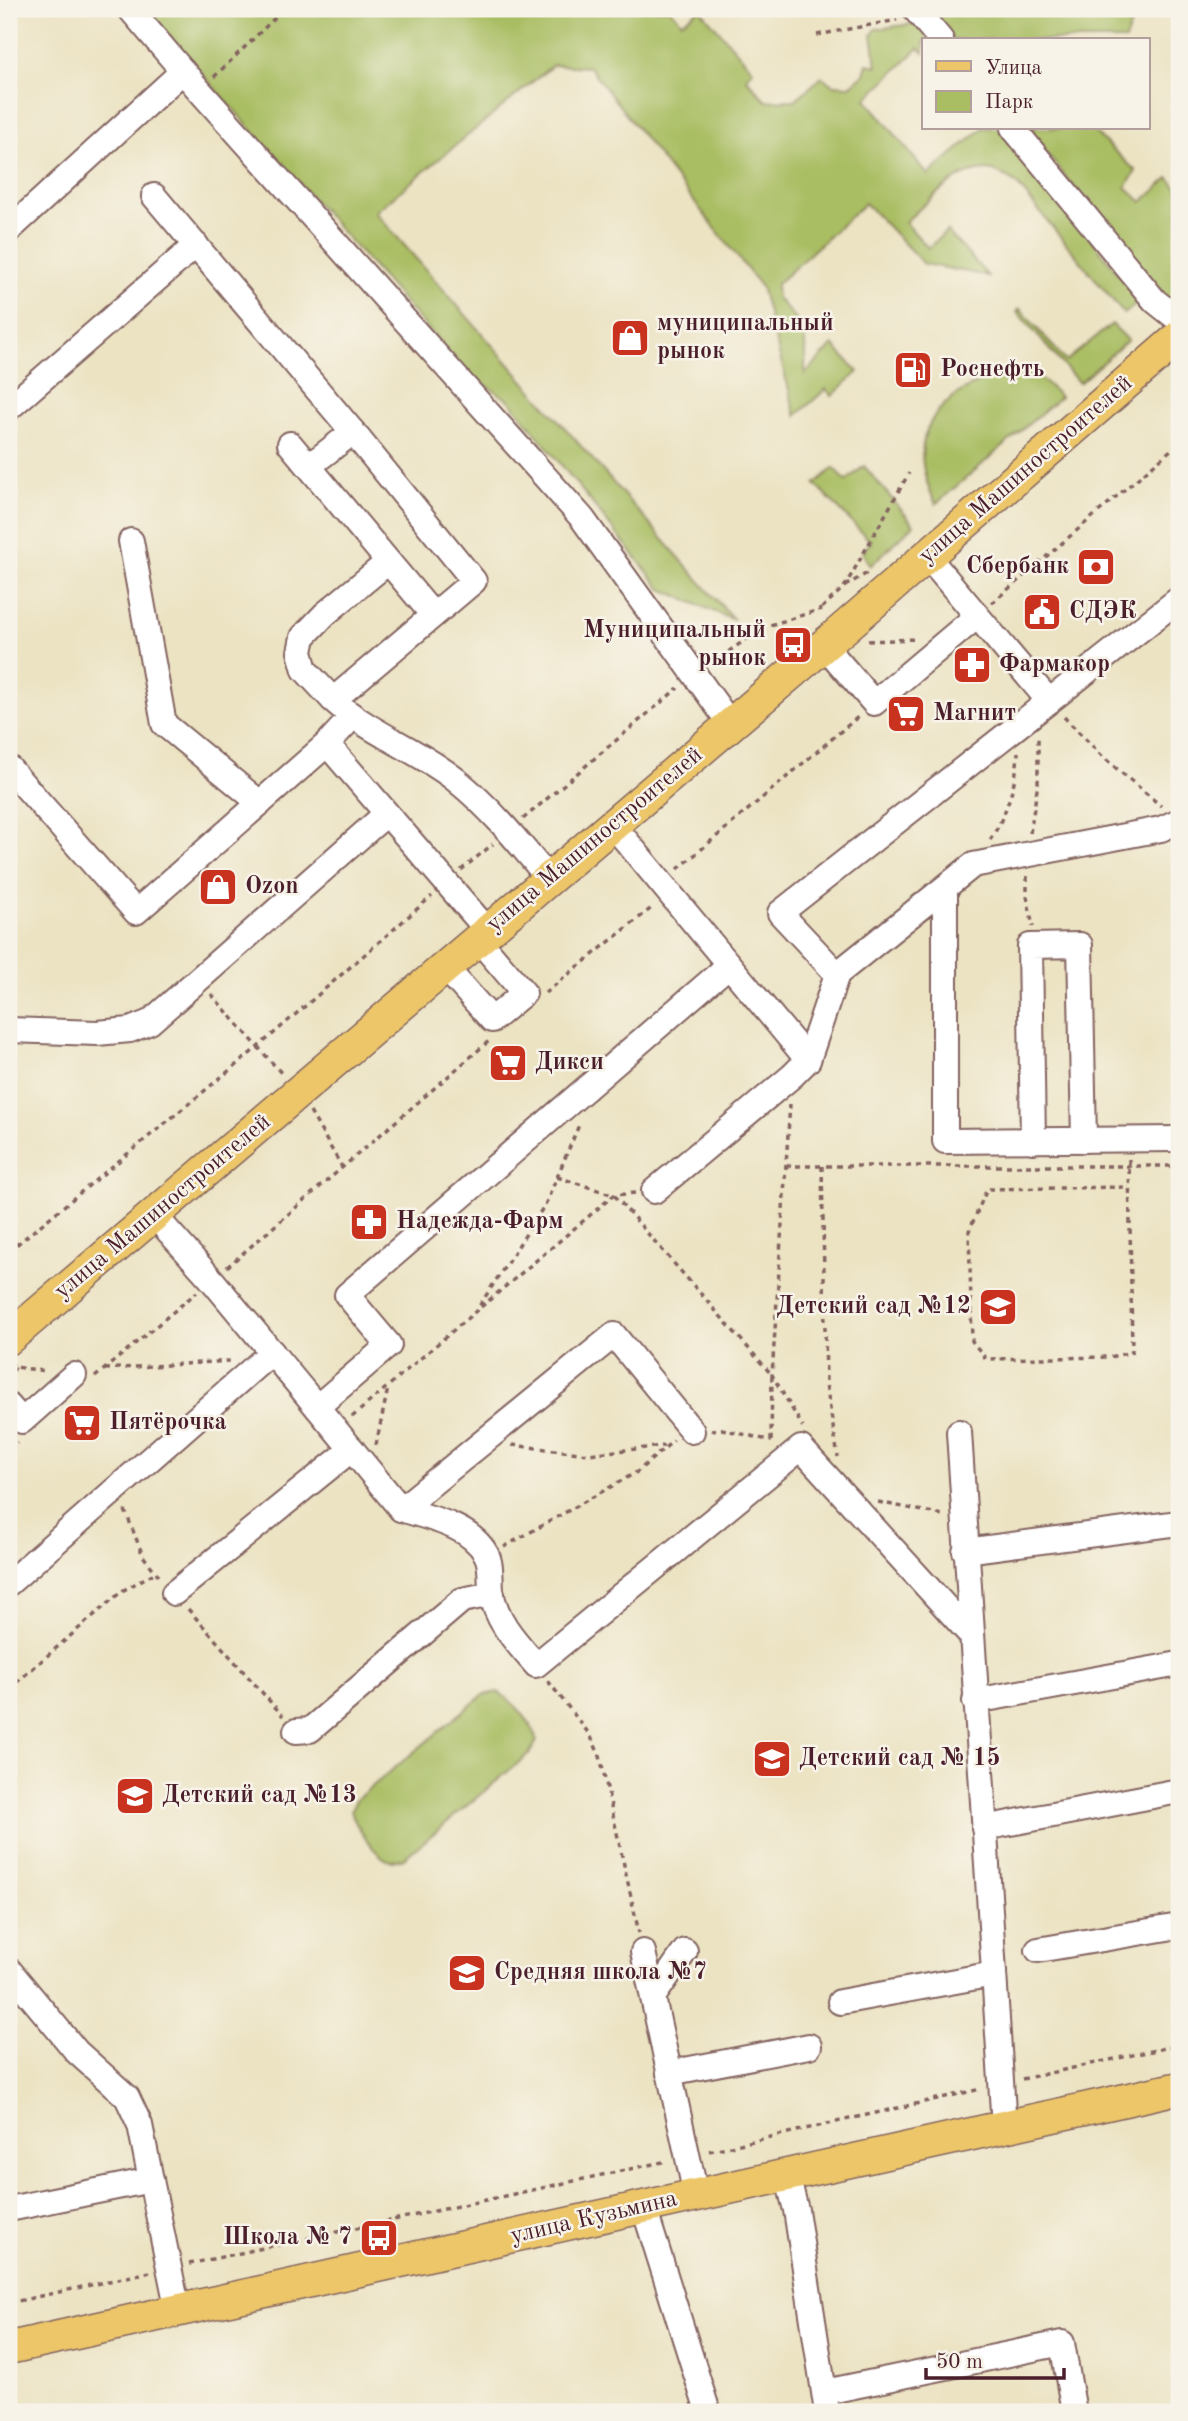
<svg xmlns="http://www.w3.org/2000/svg" width="1188" height="2421" viewBox="0 0 1188 2421" font-family="'Old Standard TT',serif">
  <rect width="100%" height="100%" fill="#f7f3e8"/>
  <filter id="ink" filterUnits="userSpaceOnUse"><feTurbulence type="fractalNoise" baseFrequency=".0143" numOctaves="2"/><feDisplacementMap in="SourceGraphic" scale="14" xChannelSelector="R" yChannelSelector="G"/><feConvolveMatrix kernelMatrix="1 2 1 2 8 2 1 2 1" color-interpolation-filters="sRGB"/></filter>
  <filter id="wash" filterUnits="userSpaceOnUse"><feTurbulence type="fractalNoise" baseFrequency=".00686" numOctaves="4" result="noise"/><feDisplacementMap in="SourceGraphic" scale="28" xChannelSelector="R" yChannelSelector="G"/><feGaussianBlur stdDeviation="1.57" result="paint"/><feColorMatrix in="noise" values="0 0 0 0 0 0 0 0 0 0 0 0 0 0 0 0 0 1.4 0 .05"/><feComposite in="paint" operator="in"/></filter>
  <g filter="url(#wash)">
    <rect width="100%" height="100%" fill="#ece3c3"/>
    <g fill="#a9bd62" stroke="#7a6e46" stroke-width="2">
      <path d="M 147,9 L 670,9 L 682,22 L 700,9 L 753,70 L 746,78 L 766,101 L 795,100 L 822,77 L 833,85 L 850,86 L 864,74 L 867,64 L 877,66 L 872,35 L 876,29 L 918,23 L 932,40 L 924,40 L 924,53 L 919,48 L 866,99 L 928,175 L 983,128 L 1004,128 L 1140,301 L 1124,314 L 1017,184 C 1009,179 1002,173 993,171 C 958,165 929,202 905,222 L 928,248 L 947,231 L 988,276 L 924,264 L 865,203 L 776,285 L 777,298 C 807,331 806,329 805,374 L 833,345 L 858,372 L 832,396 L 826,389 L 796,416 L 761,287 L 589,67 L 553,65 L 375,212 L 734,620 L 661,589 L 510,401 L 466,372 L 203,75 Z"/>
      <path d="M 924,9 L 1137,9 L 1125,40 L 951,40 Z"/>
      <path d="M 1026,128 L 1090,128 L 1136,171 L 1126,187 L 1142,202 L 1169,178 L 1179,190 L 1179,282 L 1174,287 L 1175,295 L 1171,300 L 1165,300 Z"/>
      <path d="M 1020,309 L 1066,361 L 1112,324 L 1128,340 L 1079,383 L 1017,312 Z"/>
      <path d="M 1006,371 C 1034,371 1041,376 1060,397 L 936,504 C 900,433 939,393 1006,371 Z"/>
      <path d="M 864,466 L 914,525 L 870,566 L 862,552 L 871,542 L 815,484 L 834,468 L 846,481 Z"/>
      <path d="M 498,1692 C 515,1702 531,1721 537,1741 L 529,1754 L 404,1858 C 400,1859 396,1861 392,1861 C 377,1860 354,1824 351,1810 L 357,1799 L 483,1695 Z"/>
    </g>
  </g>
  <g filter="url(#ink)">
    <g fill="none" stroke-linecap="round" stroke-linejoin="round">
      <g stroke="#836460" stroke-width="28">
        <g id="minor">
          <path d="M 130,9 L 199,90 L 582,518 L 731,725"/>
          <path d="M 915,9 L 941,40"/>
          <path d="M 1013,128 L 1155,301 L 1179,320"/>
          <path d="M 154,196 L 353,432 L 474,581 L 333,700 C 369,733 417,749 456,780 C 491,808 520,844 549,879"/>
          <path d="M 9,230 L 183,71"/>
          <path d="M 9,408 L 196,245"/>
          <path d="M 290,444 L 433,615"/>
          <path d="M 309,466 L 353,432"/>
          <path d="M 131,541 L 164,724 L 260,803"/>
          <path d="M 927,556 L 1049,701"/>
          <path d="M 824,645 L 874,703 L 977,616"/>
          <path d="M 333,700 L 305,670 L 300,652 L 303,637 L 325,614 L 388,562"/>
          <path d="M 327,744 L 488,931"/>
          <path d="M 9,768 L 136,912 L 327,744 L 352,717"/>
          <path d="M 613,825 L 808,1060"/>
          <path d="M 945,889 L 945,1141 L 1179,1139"/>
          <path d="M 445,967 L 492,1020 L 524,993 L 478,939"/>
          <path d="M 837,974 L 973,865 L 1161,829 L 1179,821"/>
          <path d="M 9,1030 L 97,1033 L 130,1030 L 150,1022 L 386,814"/>
          <path d="M 1033,1141 L 1030,946 L 1080,945 L 1084,1140"/>
          <path d="M 654,1191 L 792,1076 L 808,1060 L 837,974 L 780,913 L 1179,599"/>
          <path d="M 154,1215 L 212,1280 L 401,1509 L 614,1335 L 692,1431"/>
          <path d="M 9,1406 L 22,1421 L 74,1375"/>
          <path d="M 317,1407 L 389,1345 L 347,1295 L 729,965"/>
          <path d="M 959,1432 L 1004,2127"/>
          <path d="M 401,1509 C 429,1518 470,1525 486,1554 C 492,1564 490,1580 491,1591 C 496,1622 517,1643 536,1665 L 801,1448 L 971,1635"/>
          <path d="M 965,1551 L 1179,1523"/>
          <path d="M 9,1583 L 272,1352"/>
          <path d="M 174,1593 L 352,1449"/>
          <path d="M 975,1701 L 1179,1664"/>
          <path d="M 296,1731 L 310,1730 L 462,1600 L 492,1594"/>
          <path d="M 984,1828 L 1179,1791"/>
          <path d="M 1038,1950 L 1179,1926"/>
          <path d="M 643,1952 L 696,2195"/>
          <path d="M 9,1970 L 77,2052 L 127,2097 L 140,2125 L 151,2180"/>
          <path d="M 653,1997 L 685,1951"/>
          <path d="M 840,2002 L 994,1974"/>
          <path d="M 669,2073 L 809,2046"/>
          <path d="M 787,2175 L 796,2210 L 827,2412"/>
          <path d="M 644,2208 L 708,2412"/>
          <path d="M 9,2209 L 151,2180 L 178,2311"/>
          <path d="M 825,2392 L 1062,2343 L 1074,2412"/>
        </g>
      </g>
      <g stroke="#836460" stroke-width="35">
        <g id="major">
          <path d="M 9,1338 L 842,630 L 1179,337"/>
          <path d="M 9,2348 L 1179,2088"/>
        </g>
      </g>
      <g stroke="#836460" stroke-width="3.5" stroke-dasharray="5 5" stroke-linecap="butt">
        <path d="M 817,35 L 897,20"/>
        <path d="M 214,77 L 284,9"/>
        <path d="M 845,586 L 869,572"/>
        <path d="M 992,603 L 1179,443"/>
        <path d="M 822,608 L 845,586 L 909,473"/>
        <path d="M 868,641 L 917,639"/>
        <path d="M 712,663 L 764,627 L 822,609"/>
        <path d="M 1064,717 L 1103,757 L 1161,806"/>
        <path d="M 523,819 L 678,688"/>
        <path d="M 1030,833 L 1038,783 L 1038,737"/>
        <path d="M 990,840 C 1006,816 1017,781 1018,752"/>
        <path d="M 678,869 L 859,716"/>
        <path d="M 461,870 L 493,844"/>
        <path d="M 1027,876 L 1027,896 L 1033,927"/>
        <path d="M 545,993 L 654,906"/>
        <path d="M 211,994 L 283,1075"/>
        <path d="M 790,1104 L 772,1375 L 803,1427"/>
        <path d="M 310,1112 L 342,1167"/>
        <path d="M 1129,1159 L 1132,1352 L 1110,1357 L 986,1359 L 972,1341 L 969,1231 L 987,1189 L 1129,1187"/>
        <path d="M 786,1166 L 1179,1166"/>
        <path d="M 822,1166 L 826,1384 L 838,1457"/>
        <path d="M 557,1177 L 614,1195 L 772,1375 L 771,1441"/>
        <path d="M 9,1251 L 258,1047 L 432,896"/>
        <path d="M 227,1267 L 489,1041"/>
        <path d="M 481,1307 L 614,1195 L 635,1193"/>
        <path d="M 10,1362 L 15,1367 L 46,1371"/>
        <path d="M 105,1369 L 230,1361"/>
        <path d="M 95,1377 L 197,1292"/>
        <path d="M 9,1380 L 15,1367"/>
        <path d="M 352,1417 L 476,1311 L 546,1203 L 579,1125"/>
        <path d="M 711,1430 L 722,1429 L 772,1441"/>
        <path d="M 376,1445 L 388,1388"/>
        <path d="M 512,1445 L 588,1454 L 664,1446"/>
        <path d="M 9,1449 L 17,1442"/>
        <path d="M 878,1502 L 943,1515"/>
        <path d="M 125,1510 L 143,1556 L 160,1577"/>
        <path d="M 504,1547 L 637,1472 L 674,1440"/>
        <path d="M 188,1609 L 283,1716"/>
        <path d="M 548,1681 L 590,1735 L 600,1756 L 639,1933"/>
        <path d="M 9,1689 L 122,1591 L 156,1572"/>
        <path d="M 1022,2079 L 1179,2045"/>
        <path d="M 709,2151 L 981,2089"/>
        <path d="M 189,2264 L 667,2161"/>
        <path d="M 9,2303 L 150,2272"/>
      </g>
      <use href="#minor" stroke="#fff" stroke-width="24"/>
      <use href="#major" stroke="#ecc669" stroke-width="32"/>
    </g>
  </g>
  <defs>
    <g id="shop-square" transform="scale(2.0125)"><rect x="-9" y="-9" width="18" height="18" rx="4" fill="#c8321e" stroke="#f7f3e8"/><path d="M-5-2.5h2.3a2.7 3.5 0 0 1 5.4 0H5L5.5 6h-11ZM-1.5-2.5h3a1.5 2.3 0 0 0-3 0Z" fill="#fff"/></g>
    <g id="fuel-square" transform="scale(2.0125)"><rect x="-9" y="-9" width="18" height="18" rx="4" fill="#c8321e" stroke="#f7f3e8"/><path d="M-5.5-6h7V0h2V4h1.3V-2.5L3-4.5l.8-.8L6-3V5H2.5V1h-1V6h-7ZM-4.2-4.7v3.2H.2V-4.7Z" fill="#fff"/></g>
    <g id="bank-square" transform="scale(2.0125)"><rect x="-9" y="-9" width="18" height="18" rx="4" fill="#c8321e" stroke="#f7f3e8"/><path d="M-6-4H6V4H-6ZM0-2.3a2.3 2.3 0 1 0 0 4.6a2.3 2.3 0 1 0 0-4.6Z" fill="#fff"/></g>
    <g id="civic-square" transform="scale(2.0125)"><rect x="-9" y="-9" width="18" height="18" rx="4" fill="#c8321e" stroke="#f7f3e8"/><path d="M-.6-6.5H3V-4.5H.6V-3L4-1V1h2V6H-6V1h2V-1L-.6-3ZM-1.2 2.5V6h2.4V2.5Z" fill="#fff"/></g>
    <g id="bus-square" transform="scale(2.0125)"><rect x="-9" y="-9" width="18" height="18" rx="4" fill="#c8321e" stroke="#f7f3e8"/><path d="M-5-6H5V4H4V6H2V4H-2V6H-4V4H-5ZM-3.5-4V0h7V-4ZM-3.5 1.2v1.5H-2V1.2ZM2 1.2v1.5H3.5V1.2Z" fill="#fff"/></g>
    <g id="pharmacy-square" transform="scale(2.0125)"><rect x="-9" y="-9" width="18" height="18" rx="4" fill="#c8321e" stroke="#f7f3e8"/><path d="M-2-6h4v4h4v4h-4v4h-4v-4h-4v-4h4Z" fill="#fff"/></g>
    <g id="supermarket-square" transform="scale(2.0125)"><rect x="-9" y="-9" width="18" height="18" rx="4" fill="#c8321e" stroke="#f7f3e8"/><path d="M-6-5.5h2.5l.6 2H6L4.5 2H-2.5L-4.4-4H-6ZM-1.5 3.2a1.3 1.3 0 1 0 .1 0ZM3 3.2a1.3 1.3 0 1 0 .1 0Z" fill="#fff"/></g>
    <g id="school-square" transform="scale(2.0125)"><rect x="-9" y="-9" width="18" height="18" rx="4" fill="#c8321e" stroke="#f7f3e8"/><path d="M0-5L7-2L0 1L-7-2ZM-4 1L0 2.5L4 1V4Q0 6-4 4Z" fill="#fff"/></g>
  </defs>
  <g fill-rule="evenodd">
    <use href="#shop-square" x="630" y="338"/>
    <use href="#fuel-square" x="913" y="370"/>
    <use href="#bank-square" x="1096" y="567"/>
    <use href="#civic-square" x="1042" y="612"/>
    <use href="#bus-square" x="793" y="645"/>
    <use href="#pharmacy-square" x="972" y="665"/>
    <use href="#supermarket-square" x="906" y="714"/>
    <use href="#shop-square" x="218" y="887"/>
    <use href="#supermarket-square" x="508" y="1063"/>
    <use href="#pharmacy-square" x="369" y="1222"/>
    <use href="#school-square" x="998" y="1307"/>
    <use href="#supermarket-square" x="82" y="1423"/>
    <use href="#school-square" x="772" y="1759"/>
    <use href="#school-square" x="135" y="1796"/>
    <use href="#school-square" x="467" y="1973"/>
    <use href="#bus-square" x="379" y="2238"/>
  </g>
  <g text-anchor="middle" dominant-baseline="central" stroke-width="5" stroke-linejoin="round" paint-order="stroke">
    <g font-size="24" font-weight="bold" fill="#4a1f2b" stroke="#f7f3e8" text-anchor="start">
      <text x="657" y="324">муниципальный<tspan x="657" dy="28">рынок</tspan></text>
      <text x="940" y="370">Роснефть</text>
      <text x="1069" y="567" text-anchor="end">Сбербанк</text>
      <text x="1069" y="612">СДЭК</text>
      <text x="766" y="631" text-anchor="end">Муниципальный<tspan x="766" dy="28">рынок</tspan></text>
      <text x="999" y="665">Фармакор</text>
      <text x="933" y="714">Магнит</text>
      <text x="245" y="887">Ozon</text>
      <text x="535" y="1063">Дикси</text>
      <text x="396" y="1222">Надежда-Фарм</text>
      <text x="971" y="1307" text-anchor="end">Детский сад №12</text>
      <text x="109" y="1423">Пятёрочка</text>
      <text x="799" y="1759">Детский сад № 15</text>
      <text x="162" y="1796">Детский сад №13</text>
      <text x="494" y="1973">Средняя школа №7</text>
      <text x="352" y="2238" text-anchor="end">Школа № 7</text>
    </g>
    <g font-size="24" fill="#4a1f2b" stroke="#f7f3e8">
      <text transform="translate(1026 470) rotate(-41)">улица Машиностроителей</text>
      <text transform="translate(595 840) rotate(-40)">улица Машиностроителей</text>
      <text transform="translate(163 1207) rotate(-40)">улица Машиностроителей</text>
      <text transform="translate(594 2218) rotate(-13)">улица Кузьмина</text>
    </g>
  </g>
  <rect width="1188" height="2421" fill="none" stroke="#f7f3e8" stroke-width="35"/>
  <rect x="922" y="38" width="228" height="91" fill="#f7f3e8" stroke="#b29e9c" stroke-width="2"/>
  <rect x="936" y="61" width="35" height="10" fill="#ecc669" stroke="#b29e9c" stroke-width="2"/>
  <text x="985" y="74" font-size="21" fill="#4a1f2b">Улица</text>
  <rect x="936" y="91" width="35" height="21" fill="#a9bd62" stroke="#b29e9c" stroke-width="2"/>
  <text x="985" y="108" font-size="21" fill="#4a1f2b">Парк</text>
  <path d="M926 2368v10h138v-10" fill="none" stroke="#4a1f2b" stroke-width="3.5"/>
  <text x="936" y="2368" font-size="21" fill="#4a1f2b" stroke="#f7f3e8" stroke-width="5" paint-order="stroke">50 m</text>
</svg>
